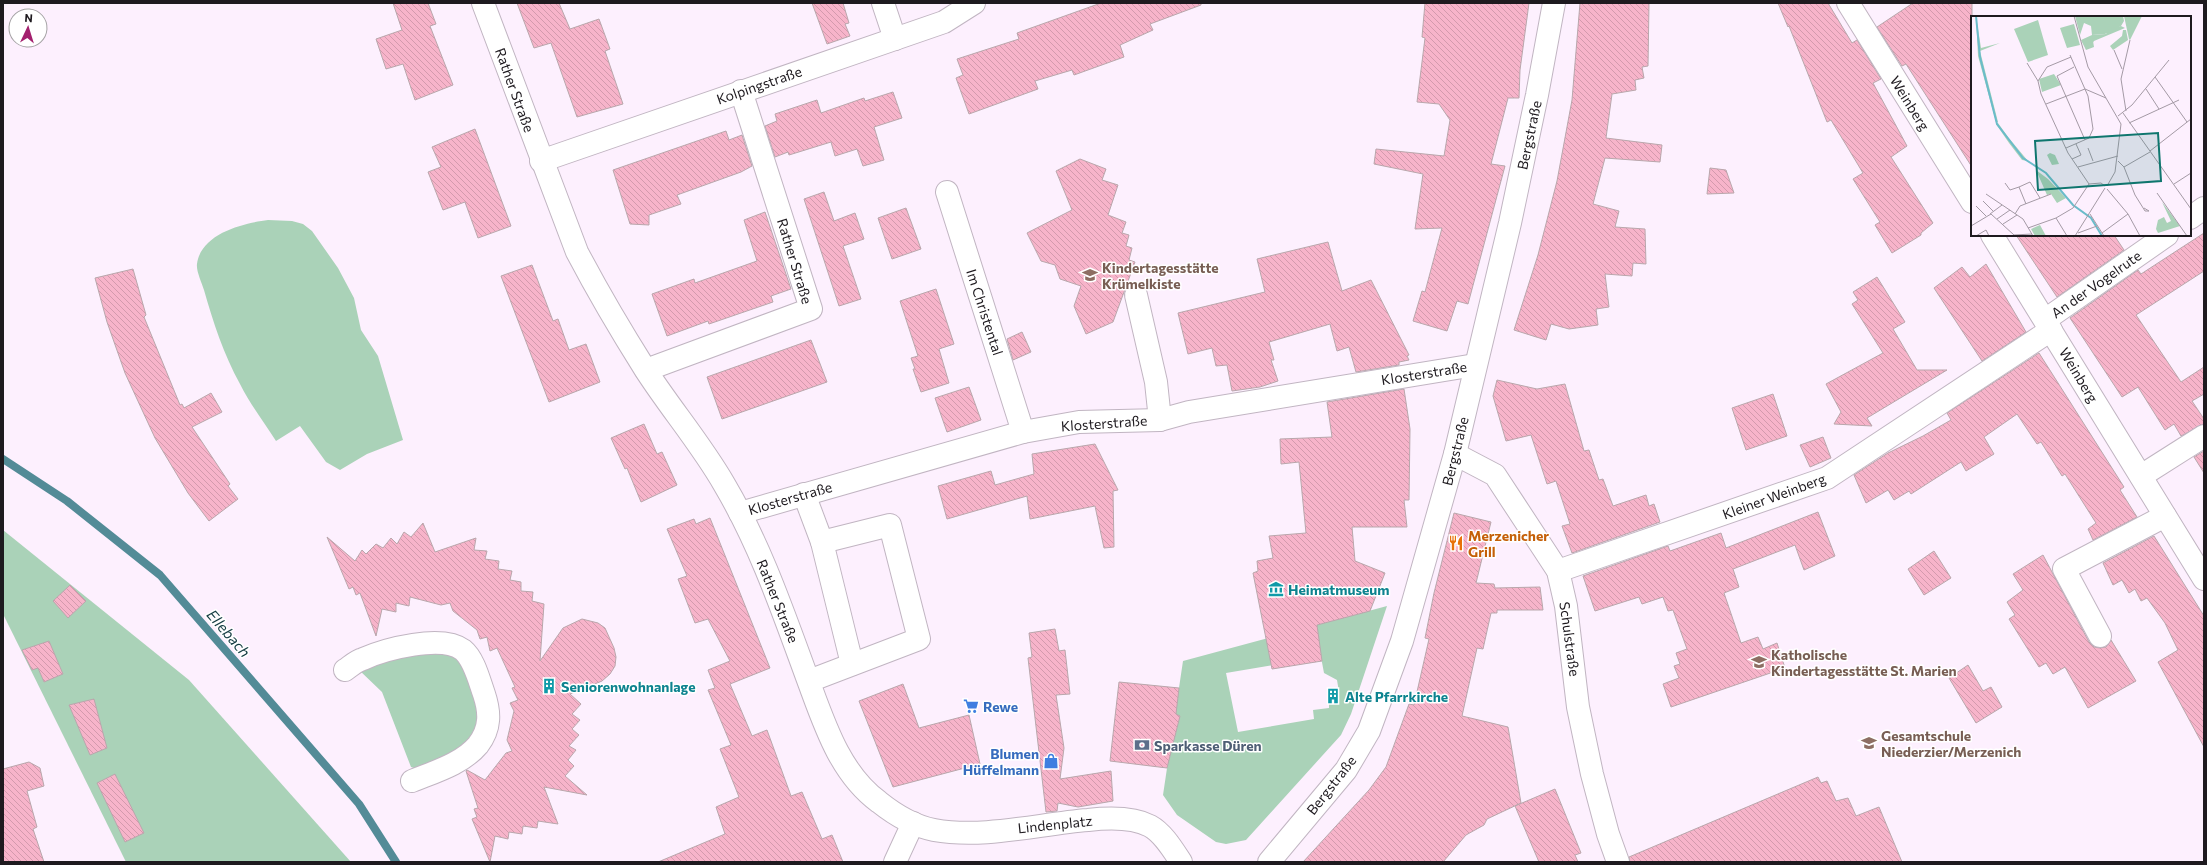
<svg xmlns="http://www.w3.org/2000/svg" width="2207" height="865" viewBox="0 0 2207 865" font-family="Commissioner,sans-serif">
  <defs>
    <pattern id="building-back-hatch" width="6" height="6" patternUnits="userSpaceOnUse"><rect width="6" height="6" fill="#f7b4ca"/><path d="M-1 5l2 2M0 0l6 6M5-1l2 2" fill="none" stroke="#d39aad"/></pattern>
  </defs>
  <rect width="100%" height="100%" fill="#fdf0fe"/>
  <g fill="#aad2b8" fill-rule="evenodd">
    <path d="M 268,220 L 292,221 L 303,224 L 312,231 L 338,268 L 354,298 L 361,330 L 378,356 L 403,440 L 367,454 L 340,470 L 326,462 L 300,426 L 276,441 C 264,422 250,404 240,384 C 224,355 213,322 204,290 C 202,283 196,271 197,264 C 201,233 244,223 268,220 Z"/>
    <path d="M 3,530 L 189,680 L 351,862 L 126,862 L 3,614 Z"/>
    <path d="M 1387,606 L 1351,714 L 1341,735 L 1246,840 L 1226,844 L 1216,842 L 1177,815 L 1163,795 L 1183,661 ZM 1321,657 L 1324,673 L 1337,680 L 1339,692 L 1329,702 L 1329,708 L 1313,710 L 1314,719 L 1238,732 L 1226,673 Z"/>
    <path d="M 402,652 L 459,653 L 484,716 L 470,740 L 454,753 L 417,769 L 411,767 L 382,692 L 358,669 Z"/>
  </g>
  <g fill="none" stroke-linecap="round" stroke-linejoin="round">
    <path stroke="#538b97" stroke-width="8" d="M 3,459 L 67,501 L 160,575 L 359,804 L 396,862"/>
  </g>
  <g fill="url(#building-back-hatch)" stroke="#b9a7ac">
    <path d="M 393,3 L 428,3 L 436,24 L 430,26 L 453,85 L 415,100 L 403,64 L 386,69 L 376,39 L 402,30 Z"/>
    <path d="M 517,3 L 559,3 L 570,29 L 599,19 L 610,49 L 605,51 L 623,104 L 577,117 L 551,43 L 534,48 Z"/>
    <path d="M 812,3 L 843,3 L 849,23 L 845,24 L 850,36 L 827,44 Z"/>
    <path d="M 1101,3 L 1201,3 L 1201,5 L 1150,24 L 1153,30 L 1120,45 L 1124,57 L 1074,75 L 1072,70 L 1035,81 L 1038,89 L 969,114 L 956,78 L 963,75 L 957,59 L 1019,39 L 1017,33 Z"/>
    <path d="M 1425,3 L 1529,3 L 1520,70 L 1519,98 L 1508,98 L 1491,164 L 1505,166 L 1468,304 L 1457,301 L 1447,331 L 1413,321 L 1422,291 L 1425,292 L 1442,228 L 1415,229 L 1423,174 L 1374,164 L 1376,149 L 1444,156 L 1450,120 L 1439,104 L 1417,102 L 1425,38 L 1422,37 Z"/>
    <path d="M 1580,3 L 1649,3 L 1648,66 L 1642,67 L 1644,78 L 1635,80 L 1636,90 L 1612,94 L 1606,138 L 1662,145 L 1660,162 L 1605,158 L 1593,204 L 1619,211 L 1615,227 L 1645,229 L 1646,264 L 1633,263 L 1632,276 L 1605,274 L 1609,307 L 1596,309 L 1598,325 L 1569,329 L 1551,324 L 1546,340 L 1514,330 L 1538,255 L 1557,181 L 1572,100 Z"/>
    <path d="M 1778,3 L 1828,3 L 1852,43 L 1857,40 L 1881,79 L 1873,83 L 1907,146 L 1891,157 L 1933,223 L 1921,233 L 1921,235 L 1892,253 L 1875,225 L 1880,222 L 1853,179 L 1863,173 L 1831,120 L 1827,122 L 1789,26 L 1788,27 Z"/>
    <path d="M 1913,3 L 1972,3 L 1972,167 L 1906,64 L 1902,66 L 1877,27 Z"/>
    <path d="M 893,92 L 902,118 L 874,127 L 884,160 L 863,166 L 857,149 L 835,156 L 831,142 L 789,155 L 788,152 L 775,157 L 765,126 L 777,121 L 775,114 L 817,100 L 821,113 L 864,98 L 865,101 Z"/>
    <path d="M 475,129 L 511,226 L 478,238 L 465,202 L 443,210 L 428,172 L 441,167 L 432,147 Z"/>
    <path d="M 726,131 L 729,140 L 742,135 L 752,166 L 741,172 L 677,195 L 681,204 L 649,215 L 649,225 L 630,224 L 613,170 Z"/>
    <path d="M 1080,159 L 1106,169 L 1102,180 L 1118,185 L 1108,215 L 1126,222 L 1122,233 L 1129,235 L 1126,246 L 1132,248 L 1129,260 L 1135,262 L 1113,322 L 1086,334 L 1074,306 L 1081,286 L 1060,279 L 1055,265 L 1041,261 L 1027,233 L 1072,210 L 1056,171 Z"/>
    <path d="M 1710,168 L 1726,170 L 1734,193 L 1707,194 Z"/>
    <path d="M 824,192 L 834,221 L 855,213 L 864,239 L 843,246 L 861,299 L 839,306 L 804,199 Z"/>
    <path d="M 906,208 L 921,249 L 892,259 L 878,218 Z"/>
    <path d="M 765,212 L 791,289 L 771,296 L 773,302 L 709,324 L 708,321 L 667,336 L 652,294 L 694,279 L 695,283 L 757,261 L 744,220 Z"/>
    <path d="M 2204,233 L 2204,271 L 2136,315 L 2181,382 L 2204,367 L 2204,394 L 2192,401 L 2204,419 L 2204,424 L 2181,436 L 2174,424 L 2165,430 L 2138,387 L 2122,397 L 2070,318 L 2138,270 L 2141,274 Z"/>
    <path d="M 2016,235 L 2114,235 L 2124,250 L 2057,297 Z"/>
    <path d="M 1328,242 L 1342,291 L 1371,280 L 1409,355 L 1407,356 L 1409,360 L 1399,362 L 1399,365 L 1356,372 L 1349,347 L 1337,351 L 1330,324 L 1269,342 L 1274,360 L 1271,360 L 1278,381 L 1260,387 L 1232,391 L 1227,365 L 1216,366 L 1212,348 L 1188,354 L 1178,313 L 1265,292 L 1257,259 Z"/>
    <path d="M 1986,264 L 2026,332 L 1982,361 L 1934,288 L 1962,267 L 1970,277 Z"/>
    <path d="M 532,265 L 553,321 L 558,319 L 569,350 L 586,344 L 600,382 L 549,402 L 501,276 Z"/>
    <path d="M 133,269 L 146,315 L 144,317 L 180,405 L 182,404 L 184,408 L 211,393 L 222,412 L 192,427 L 230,484 L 228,486 L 238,499 L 209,521 L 188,493 L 155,438 L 125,373 L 107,322 L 95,278 Z"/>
    <path d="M 1877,277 L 1905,322 L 1893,329 L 1917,370 L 1947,370 L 1867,418 L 1872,426 L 1834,424 L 1841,412 L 1826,384 L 1883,353 L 1852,304 L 1858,300 L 1853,292 Z"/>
    <path d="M 936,289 L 954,344 L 939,349 L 949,383 L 921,392 L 913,369 L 915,369 L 911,358 L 918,356 L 900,301 Z"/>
    <path d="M 1022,332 L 1031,352 L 1013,360 L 1007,339 Z"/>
    <path d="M 811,340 L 827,382 L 722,419 L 707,377 Z"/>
    <path d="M 2039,353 L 2124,487 L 2120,490 L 2137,517 L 2093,540 L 2088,529 L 2096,523 L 2065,474 L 2062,476 L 2041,442 L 2037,444 L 2017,414 L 1984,437 L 1994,454 L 1966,471 L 1961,462 L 1911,494 L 1909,491 L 1894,500 L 1888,490 L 1866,503 L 1854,475 L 1888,453 L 1923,436 L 1951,420 L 1947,413 Z"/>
    <path d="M 1497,380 L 1537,389 L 1565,384 L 1584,451 L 1589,450 L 1599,480 L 1603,479 L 1613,506 L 1646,495 L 1649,506 L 1654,504 L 1660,522 L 1572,553 L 1562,526 L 1570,524 L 1556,481 L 1547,484 L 1531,435 L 1506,441 L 1493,396 Z"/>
    <path d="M 969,387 L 981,420 L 947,432 L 935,398 Z"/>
    <path d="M 1404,389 L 1410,429 L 1409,500 L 1404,500 L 1407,527 L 1352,527 L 1355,561 L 1385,573 L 1370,611 L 1317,625 L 1322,661 L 1272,669 L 1253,573 L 1258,571 L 1257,561 L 1273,558 L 1269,536 L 1306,533 L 1299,462 L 1281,464 L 1280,439 L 1332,437 L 1327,402 Z"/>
    <path d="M 1773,394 L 1787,436 L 1746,450 L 1732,408 Z"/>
    <path d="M 644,424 L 657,454 L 662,452 L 677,485 L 641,502 L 627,468 L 625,469 L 611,438 Z"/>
    <path d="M 1823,437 L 1831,458 L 1810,467 L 1800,445 Z"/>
    <path d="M 1095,444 L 1118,490 L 1113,491 L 1114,547 L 1104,548 L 1095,506 L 1030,519 L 1027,496 L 947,519 L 938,486 L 991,471 L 995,485 L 1034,474 L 1032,454 Z"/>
    <path d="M 2204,451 L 2204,473 L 2194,457 Z"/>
    <path d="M 1818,512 L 1835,556 L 1804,570 L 1795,545 L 1733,569 L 1739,587 L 1724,593 L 1741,643 L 1758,637 L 1763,649 L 1777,643 L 1785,668 L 1671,707 L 1663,684 L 1679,678 L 1674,666 L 1680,664 L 1676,653 L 1687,649 L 1673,610 L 1668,611 L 1663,597 L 1642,604 L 1639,597 L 1595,611 L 1583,576 L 1668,546 L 1670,551 L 1721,533 L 1726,548 Z"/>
    <path d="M 1454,513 L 1491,522 L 1476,583 L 1494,584 L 1495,588 L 1540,587 L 1543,610 L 1497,610 L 1497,613 L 1491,613 L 1483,649 L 1477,648 L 1462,716 L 1508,727 L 1521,803 L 1487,819 L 1484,825 L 1466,835 L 1443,862 L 1303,862 L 1369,790 L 1386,767 L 1409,704 L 1414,705 L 1429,639 L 1425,638 L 1434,593 Z"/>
    <path d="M 710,518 L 770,668 L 730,684 L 752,736 L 767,730 L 791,796 L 802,792 L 822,839 L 832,835 L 843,862 L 658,862 L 725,834 L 716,807 L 739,797 L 720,749 L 731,745 L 708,690 L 715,688 L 708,670 L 730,661 L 708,619 L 695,623 L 678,579 L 687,576 L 667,529 L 694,519 L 696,524 Z"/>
    <path d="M 423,523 L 435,552 L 476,538 L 474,550 L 487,551 L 485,559 L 499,561 L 498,569 L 512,571 L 510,580 L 521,582 L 521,591 L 533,592 L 532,601 L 544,604 L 540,661 L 563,628 L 582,619 L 598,623 L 605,628 L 614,648 L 616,657 L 615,666 L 610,674 L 602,681 L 570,694 L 581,704 L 572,714 L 580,720 L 572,729 L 579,735 L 569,746 L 576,750 L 568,760 L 574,766 L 565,776 L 587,795 L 544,787 L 558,824 L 538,821 L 537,828 L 523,826 L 522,834 L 509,832 L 508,839 L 495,836 L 490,862 L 472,819 L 477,817 L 474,809 L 478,808 L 466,771 L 467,770 L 485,780 L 506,753 L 512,751 L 507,740 L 514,711 L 510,703 L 518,700 L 512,688 L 515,687 L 497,648 L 490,651 L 487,637 L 480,639 L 477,630 L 453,611 L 450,603 L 441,605 L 410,597 L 409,606 L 396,603 L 396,612 L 382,609 L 376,636 L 360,593 L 356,595 L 353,587 L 349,589 L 327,537 L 355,561 L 362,550 L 366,554 L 376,544 L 383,548 L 391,538 L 397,544 L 404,532 L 411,537 Z"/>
    <path d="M 2154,536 L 2204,616 L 2204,747 L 2158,662 L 2178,650 L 2165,623 L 2147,598 L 2141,601 L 2135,589 L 2129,593 L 2122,580 L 2113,585 L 2103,563 Z"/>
    <path d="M 1934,551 L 1951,578 L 1924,595 L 1908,569 Z"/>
    <path d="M 2043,555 L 2089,642 L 2094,647 L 2100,648 L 2106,647 L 2111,640 L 2136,681 L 2088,708 L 2065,667 L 2053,674 L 2046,663 L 2039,667 L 2009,619 L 2015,615 L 2007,602 L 2023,590 L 2013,574 Z"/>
    <path d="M 70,585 L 86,601 L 68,618 L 53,601 Z"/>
    <path d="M 1055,629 L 1059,651 L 1065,650 L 1070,694 L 1056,695 L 1064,748 L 1060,779 L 1111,771 L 1113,801 L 1078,807 L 1058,803 L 1057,811 L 1046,812 L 1028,658 L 1032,657 L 1029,633 Z"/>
    <path d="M 49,641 L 63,674 L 44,682 L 38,668 L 32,670 L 22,650 Z"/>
    <path d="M 1968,665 L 1983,691 L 1991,687 L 2002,707 L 1976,723 L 1949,678 Z"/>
    <path d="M 1119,682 L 1179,688 L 1176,714 L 1180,716 L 1167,768 L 1110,761 Z"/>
    <path d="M 903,684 L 919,728 L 969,715 L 980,764 L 893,787 L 859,701 Z"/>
    <path d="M 94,699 L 107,748 L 90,755 L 69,705 Z"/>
    <path d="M 29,762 L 40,768 L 44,786 L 27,791 L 37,827 L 33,829 L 44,862 L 3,862 L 3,769 Z"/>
    <path d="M 115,774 L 144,833 L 125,842 L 97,783 Z"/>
    <path d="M 1818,777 L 1821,783 L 1827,781 L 1836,801 L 1848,798 L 1856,816 L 1879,807 L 1902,862 L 1630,862 L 1629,857 Z"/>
    <path d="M 1555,789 L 1581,853 L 1575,855 L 1578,862 L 1539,862 L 1515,806 Z"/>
  </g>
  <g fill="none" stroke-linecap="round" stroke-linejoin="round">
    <g stroke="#c1b5c2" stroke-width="24">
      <g id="minor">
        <path d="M 483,3 L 577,252 C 598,292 621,331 645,369 C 670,408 701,444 724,484 C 762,548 785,618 811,688 C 826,729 842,775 879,802 C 894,814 914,826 934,830 C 984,839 1038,824 1088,820 C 1106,818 1133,817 1150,826 C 1163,833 1173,850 1181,862"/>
        <path d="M 883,3 L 895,39"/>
        <path d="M 1848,3 L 1972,202"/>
        <path d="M 541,161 L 944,22 L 974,3"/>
        <path d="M 947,192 L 1023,432"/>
        <path d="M 2190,218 L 2204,208"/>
        <path d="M 1992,235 L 2204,579"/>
        <path d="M 1136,295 L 1156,382 L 1160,420"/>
        <path d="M 2045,320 L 2167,235"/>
        <path d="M 646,370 L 811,309 L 741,91"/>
        <path d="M 1455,454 L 1495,475 L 1558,571 L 1566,606 L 1578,707 L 1592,774 L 1608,834 L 1618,862"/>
        <path d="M 2141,476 L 2204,436"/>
        <path d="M 804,494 L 822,542 L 890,525 L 919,639 L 809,681"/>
        <path d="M 740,513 L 1023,432 L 1079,422 L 1160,420 L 1189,412 L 1475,365"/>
        <path d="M 822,542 L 852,664"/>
        <path d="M 1558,571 L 1827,478 L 2051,330"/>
        <path d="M 2100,636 L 2064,569 L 2165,516"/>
        <path d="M 345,670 C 351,666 356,661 363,659 C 385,649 442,634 463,650 C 474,659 479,680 484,694 C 490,712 491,728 478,745 C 462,764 434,772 412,781"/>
        <path d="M 895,862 L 913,823"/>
        <path d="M 1269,862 L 1346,770 L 1369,731 L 1402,641 L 1455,454 L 1510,223 L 1537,95 L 1554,3"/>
      </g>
    </g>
    <use href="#minor" stroke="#fff" stroke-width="22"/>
  </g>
  <defs>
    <g id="school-bare" transform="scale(1.2)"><path d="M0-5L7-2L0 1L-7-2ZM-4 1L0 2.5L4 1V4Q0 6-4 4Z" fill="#8d6e63" stroke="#fff" stroke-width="2.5" paint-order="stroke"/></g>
    <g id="restaurant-bare" transform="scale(1.2)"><path d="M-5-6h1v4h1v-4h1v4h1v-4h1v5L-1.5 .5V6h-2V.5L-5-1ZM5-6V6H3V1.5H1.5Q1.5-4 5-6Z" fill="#e8710a" stroke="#fff" stroke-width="2.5" paint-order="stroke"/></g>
    <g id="museum-bare" transform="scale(1.2)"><path d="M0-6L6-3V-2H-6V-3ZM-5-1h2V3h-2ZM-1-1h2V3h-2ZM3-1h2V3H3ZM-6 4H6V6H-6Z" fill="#0f9aa8" stroke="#fff" stroke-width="2.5" paint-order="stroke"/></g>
    <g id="building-bare" transform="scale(1.2)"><path d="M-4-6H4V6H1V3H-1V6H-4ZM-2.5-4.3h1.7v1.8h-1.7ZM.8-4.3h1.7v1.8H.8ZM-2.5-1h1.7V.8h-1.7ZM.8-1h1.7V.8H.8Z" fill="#0f9aa8" stroke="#fff" stroke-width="2.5" paint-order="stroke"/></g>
    <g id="supermarket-bare" transform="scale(1.2)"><path d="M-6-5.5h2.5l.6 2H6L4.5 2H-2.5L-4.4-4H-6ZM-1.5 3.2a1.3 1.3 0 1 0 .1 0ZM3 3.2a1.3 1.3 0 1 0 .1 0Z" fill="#3f7fe0" stroke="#fff" stroke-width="2.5" paint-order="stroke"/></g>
    <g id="bank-bare" transform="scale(1.2)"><path d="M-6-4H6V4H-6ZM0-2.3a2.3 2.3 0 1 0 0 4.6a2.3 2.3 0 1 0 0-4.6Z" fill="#5c6f8a" stroke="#fff" stroke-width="2.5" paint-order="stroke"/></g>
    <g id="shop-bare" transform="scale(1.2)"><path d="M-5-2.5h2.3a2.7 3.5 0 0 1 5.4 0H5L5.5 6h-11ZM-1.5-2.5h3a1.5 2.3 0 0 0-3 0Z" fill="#3f7fe0" stroke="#fff" stroke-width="2.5" paint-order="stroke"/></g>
  </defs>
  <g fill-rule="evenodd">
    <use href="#school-bare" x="1090" y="275"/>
    <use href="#restaurant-bare" x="1456" y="543"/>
    <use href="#museum-bare" x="1276" y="589"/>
    <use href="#school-bare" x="1759" y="662"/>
    <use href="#building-bare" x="549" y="686"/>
    <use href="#building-bare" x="1333" y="696"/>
    <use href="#supermarket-bare" x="971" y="706"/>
    <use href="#school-bare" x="1869" y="743"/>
    <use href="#bank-bare" x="1142" y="745"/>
    <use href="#shop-bare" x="1051" y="761"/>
  </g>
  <g text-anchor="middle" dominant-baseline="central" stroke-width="3" stroke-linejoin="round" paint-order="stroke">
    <g font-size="14" fill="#1e1a1f" stroke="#fff">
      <text transform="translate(759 85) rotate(-19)">Kolpingstraße</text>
      <text transform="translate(515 90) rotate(70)">Rather Straße</text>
      <text transform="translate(1910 103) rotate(58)">Weinberg</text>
      <text transform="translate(1529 135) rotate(-78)">Bergstraße</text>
      <text transform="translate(795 261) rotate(73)">Rather Straße</text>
      <text transform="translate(2096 284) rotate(-35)">An der Vogelrute</text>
      <text transform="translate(985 312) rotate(72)">Im Christental</text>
      <text transform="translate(1424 373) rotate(-9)">Klosterstraße</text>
      <text transform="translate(2079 375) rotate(59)">Weinberg</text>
      <text transform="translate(1104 423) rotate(-4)">Klosterstraße</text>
      <text transform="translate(1455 451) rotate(-76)">Bergstraße</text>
      <text transform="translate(1774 496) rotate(-20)">Kleiner Weinberg</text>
      <text transform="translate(790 498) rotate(-16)">Klosterstraße</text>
      <text transform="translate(778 601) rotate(68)">Rather Straße</text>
      <text transform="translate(1570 639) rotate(82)">Schulstraße</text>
      <text transform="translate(1331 785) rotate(-52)">Bergstraße</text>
      <text transform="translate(1055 824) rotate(-6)">Lindenplatz</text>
    </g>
    <g font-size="14" font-weight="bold" fill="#785e54" stroke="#fff" text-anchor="start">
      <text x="1102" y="267">Kindertagesstätte<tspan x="1102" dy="16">Krümelkiste</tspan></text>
      <text x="1771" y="654">Katholische<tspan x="1771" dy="16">Kindertagesstätte St. Marien</tspan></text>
      <text x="1881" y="735">Gesamtschule<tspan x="1881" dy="16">Niederzier/Merzenich</tspan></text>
    </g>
    <g font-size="14" font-weight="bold" fill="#c56008" stroke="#fff" text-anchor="start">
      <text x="1468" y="535">Merzenicher<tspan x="1468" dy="16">Grill</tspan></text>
    </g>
    <g font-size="14" font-weight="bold" fill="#0d838f" stroke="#fff" text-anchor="start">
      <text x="1288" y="589">Heimatmuseum</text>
      <text x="561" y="686">Seniorenwohnanlage</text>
      <text x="1345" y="696">Alte Pfarrkirche</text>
    </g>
    <g font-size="14" font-weight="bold" fill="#366cbe" stroke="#fff" text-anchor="start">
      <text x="983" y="706">Rewe</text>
      <text x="1039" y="753" text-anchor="end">Blumen<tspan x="1039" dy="16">Hüffelmann</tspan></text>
    </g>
    <g font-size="14" font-weight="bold" fill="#4e5e75" stroke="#fff" text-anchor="start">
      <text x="1154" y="745">Sparkasse Düren</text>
    </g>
    <g font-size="15" font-style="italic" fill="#143b42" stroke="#fff">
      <text transform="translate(229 633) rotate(49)">Ellebach</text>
    </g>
  </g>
  <g transform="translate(1971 16)">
    <rect width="220" height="220" fill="#fdf0fe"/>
    <path d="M 153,0 L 171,0 L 159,24 L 158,23 ZM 103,8 L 109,29 L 96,32 L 89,12 ZM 152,14 L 155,14 L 157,24 L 142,34 L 139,30 L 151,20 ZM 83,58 L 90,69 L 71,76 L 68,63 ZM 27,107 L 37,121 L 57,145 L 51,144 L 38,127 L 25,108 ZM 191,186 L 209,210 L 187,217 L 185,213 L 187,204 L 193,201 L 196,207 L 200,205 Z" fill="#aad2b8"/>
    <path d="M 5,0 L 10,32 L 29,27 L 9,35 L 27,106 L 25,106 L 7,40 ZM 150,10 L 154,12 L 123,25 L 121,28 L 121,19 L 135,18 L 138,13 Z" fill="#aad2b8"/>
    <path d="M 67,4 L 77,39 L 57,46 L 43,13 ZM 69,209 L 75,220 L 64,220 L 60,213 Z" fill="#aad2b8"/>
    <path d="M 104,0 L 152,0 L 153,5 L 150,10 L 134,18 L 121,19 L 123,31 L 115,34 L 110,24 L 121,19 L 120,10 L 113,7 L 109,19 ZM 79,137 L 84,139 L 88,148 L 81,149 L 76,139 ZM 65,154 L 77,163 L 95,182 L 86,187 L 80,178 L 76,179 Z" fill="#aad2b8"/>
    <path fill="none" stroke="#6abcca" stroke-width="2" d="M 5,0 L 9,41 L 26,108 L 52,142 L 75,157 L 102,189 L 120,202 L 131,220"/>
    <path fill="none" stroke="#a49aa5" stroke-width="1" d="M 103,0 L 117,51 L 150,108 L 144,156 L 136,170M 143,34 L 151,53M 56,47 L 67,65 L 70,78 L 97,137 L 118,168M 103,51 L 86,60 L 114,124M 184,61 L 216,106M 67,65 L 76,51 L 100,41M 175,73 L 188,93M 75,88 L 114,73 L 135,82M 155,95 L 150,63 L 159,24M 152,97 L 220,193M 147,100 L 161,89 L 198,44M 158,107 L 208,84M 95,132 L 118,122 L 122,113 L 117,80 L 99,39M 117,132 L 122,145M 179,135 L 220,103M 101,143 L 110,139 L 105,128M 147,145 L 153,151 L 164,179 L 174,195 L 178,195 L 173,192M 107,151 L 147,140M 153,151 L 179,136M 34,167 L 39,174 L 48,171M 118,168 L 130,167 L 134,170M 203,168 L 220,157M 136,173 L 157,198 L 169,220M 186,177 L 216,220M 15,178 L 52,203 L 62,220M 12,185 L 22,195M 55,188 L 48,171 L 59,166 L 69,182M 5,190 L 15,200M 19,198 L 31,189M 44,198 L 49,190 L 80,178M 119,198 L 133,220M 85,202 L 96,220M 26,203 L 39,194M 32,208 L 46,199M 0,210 L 20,198 L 43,219 L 61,218M 57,212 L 85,202 L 102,192 L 118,168M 107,217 L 126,210M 131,217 L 157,198M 5,220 L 15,214 L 18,220M 104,220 L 134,172"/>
    <path fill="#0f766e" fill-opacity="0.15" stroke="#0f766e" stroke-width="2" d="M 187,117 L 190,165 L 67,174 L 64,125 Z"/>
    <rect width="220" height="220" fill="none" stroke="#1e1a1f" stroke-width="2"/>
  </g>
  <rect width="2207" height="865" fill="none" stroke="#1e1a1f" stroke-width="8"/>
  <g transform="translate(28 28) rotate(4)"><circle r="19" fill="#ffffff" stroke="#a5a3a5"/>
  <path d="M0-3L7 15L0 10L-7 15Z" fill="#a3206e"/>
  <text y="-6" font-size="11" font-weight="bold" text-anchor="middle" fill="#1e1a1f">N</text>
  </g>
</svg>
